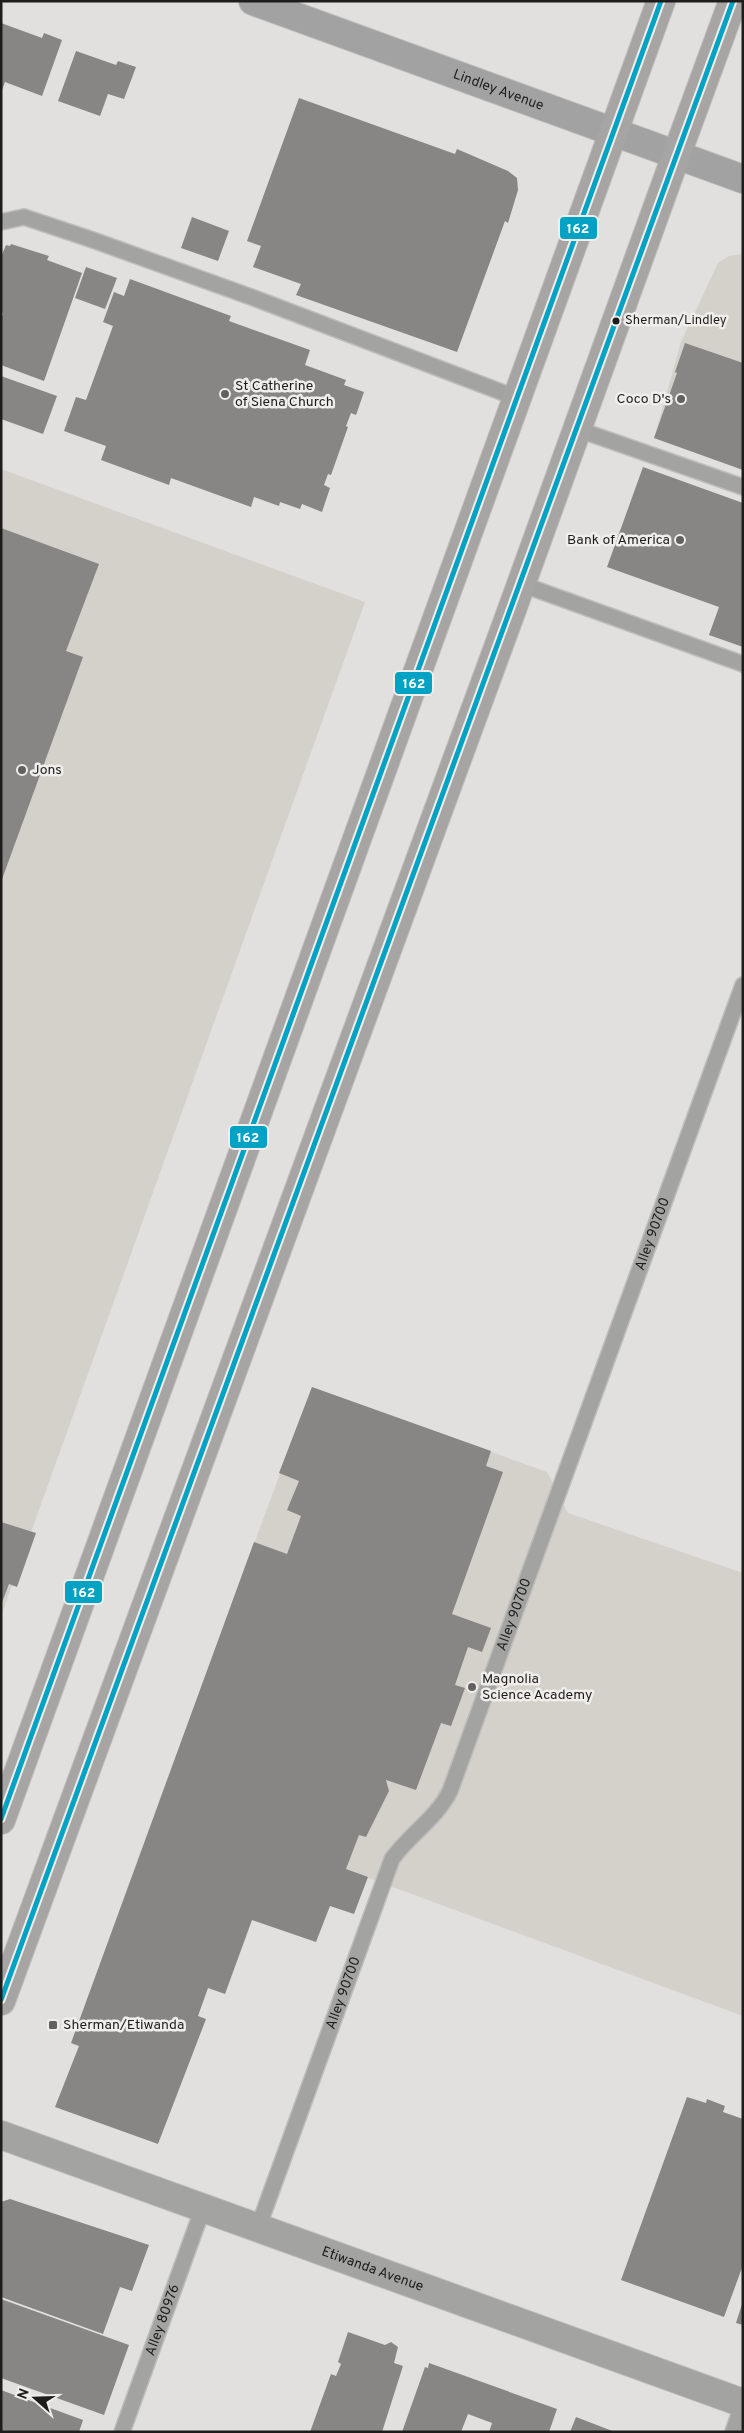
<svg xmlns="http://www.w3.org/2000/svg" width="744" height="2433" viewBox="0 0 744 2433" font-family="Overpass,sans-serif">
  <rect width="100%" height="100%" fill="#e2e0de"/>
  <g fill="#d3d1ca">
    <path d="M 743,254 L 743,470 L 654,438 L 681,342 L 718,263 L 729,256 Z"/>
    <path d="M 1,469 L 365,602 L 1,1616 Z"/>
    <path d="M 312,1387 L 547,1472 L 568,1513 L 743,1573 L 743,2016 L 159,1801 Z"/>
  </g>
  <g fill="#888685">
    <path d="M 1,23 L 42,38 L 44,33 L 62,40 L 42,96 L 5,82 L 1,93 Z"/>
    <path d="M 76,51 L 116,65 L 118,61 L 136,67 L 124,99 L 108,94 L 100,116 L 58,101 Z"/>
    <path d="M 299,98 L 455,154 L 457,149 L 508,171 L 517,178 L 518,190 L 508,223 L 505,221 L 457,352 L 296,295 L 301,284 L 253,267 L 261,246 L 247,241 Z"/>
    <path d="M 192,217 L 229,231 L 218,261 L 181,248 Z"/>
    <path d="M 11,244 L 49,256 L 47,260 L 82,273 L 44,381 L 1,365 L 1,319 L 3,313 L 1,312 L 1,257 L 6,245 L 10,246 Z"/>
    <path d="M 86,267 L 117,278 L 105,309 L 75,298 Z"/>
    <path d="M 130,279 L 231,316 L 229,321 L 310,350 L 305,365 L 346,380 L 344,385 L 364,392 L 356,415 L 351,413 L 346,426 L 348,427 L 331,475 L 328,474 L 324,485 L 330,488 L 322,512 L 302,504 L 300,509 L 280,502 L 279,506 L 254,497 L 251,507 L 171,478 L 169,485 L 101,460 L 106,446 L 64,431 L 76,397 L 86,400 L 113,326 L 103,322 L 114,292 L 124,296 Z"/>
    <path d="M 685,343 L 743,363 L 743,470 L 654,438 L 677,373 L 675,372 Z"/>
    <path d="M 1,376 L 57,396 L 43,434 L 1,419 Z"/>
    <path d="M 643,467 L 743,503 L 743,647 L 709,635 L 719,607 L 607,567 Z"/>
    <path d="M 1,528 L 99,564 L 66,651 L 83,657 L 1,882 Z"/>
    <path d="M 312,1387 L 491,1451 L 486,1466 L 503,1472 L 452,1614 L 491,1628 L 482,1652 L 468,1647 L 455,1685 L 465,1688 L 451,1726 L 441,1723 L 416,1790 L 386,1780 L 389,1791 L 366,1837 L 359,1835 L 346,1869 L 368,1877 L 354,1914 L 330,1906 L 316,1942 L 252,1920 L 225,1994 L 208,1988 L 198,2016 L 206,2019 L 158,2144 L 55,2107 L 79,2046 L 71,2043 L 254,1542 L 287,1554 L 301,1516 L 287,1510 L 299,1481 L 279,1473 Z"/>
    <path d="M 1,1522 L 36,1533 L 17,1587 L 9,1584 L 1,1605 Z"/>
    <path d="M 687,2097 L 706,2103 L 707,2099 L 725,2106 L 723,2112 L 743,2119 L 743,2265 L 724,2317 L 621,2280 Z"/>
    <path d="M 10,2199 L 149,2245 L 132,2291 L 120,2287 L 103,2334 L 1,2297 L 1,2202 Z"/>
    <path d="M 1,2299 L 129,2345 L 104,2415 L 1,2378 Z"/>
    <path d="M 742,2304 L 743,2304 L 743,2325 L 736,2323 Z"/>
    <path d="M 348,2332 L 385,2345 L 391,2342 L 398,2347 L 394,2363 L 403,2366 L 382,2432 L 310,2432 L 331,2374 L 336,2376 L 341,2364 L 338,2362 Z"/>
    <path d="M 429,2363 L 557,2409 L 549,2432 L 489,2432 L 492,2423 L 468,2414 L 461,2432 L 402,2432 L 425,2367 L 428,2368 Z"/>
    <path d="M 1,2390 L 83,2420 L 79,2432 L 1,2432 Z"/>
    <path d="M 576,2417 L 615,2432 L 570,2432 Z"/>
  </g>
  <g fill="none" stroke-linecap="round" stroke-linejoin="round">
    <g stroke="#bebdbc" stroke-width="18">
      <g id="service">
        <path d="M 1,222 L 24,217 L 90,239 L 254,298 L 517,398"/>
        <path d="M 577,429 L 743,487"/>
        <path d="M 521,584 L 743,664"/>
        <path id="s1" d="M 258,2228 L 392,1859 C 410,1834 436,1819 450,1791 L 743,985"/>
        <path id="s2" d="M 122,2432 L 203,2208"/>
        <path d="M 733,2432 L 743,2403"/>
      </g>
    </g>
    <g stroke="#bebdbc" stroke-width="30">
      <g id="minor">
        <path id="s3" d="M 1,2135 L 743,2403"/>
      </g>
    </g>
    <g stroke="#bebdbc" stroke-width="30">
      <g id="secondary">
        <path id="s4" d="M 253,1 L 743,179"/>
      </g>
    </g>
    <g stroke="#bebdbc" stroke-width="30">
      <g id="primary">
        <path d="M 1,1820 L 661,1"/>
        <path d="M 1,2001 C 172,1539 341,1077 510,615 C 585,410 657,205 733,1"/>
      </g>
    </g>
    <use href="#service" stroke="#a3a3a2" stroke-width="15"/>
    <use href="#minor" stroke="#a3a3a2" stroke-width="28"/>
    <use href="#secondary" stroke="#a2a2a2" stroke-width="28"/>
    <use href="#primary" stroke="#a6a5a4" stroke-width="28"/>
    <g stroke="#f0eeea" stroke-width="9">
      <g id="bus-1">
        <path d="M 1,1819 L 661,1"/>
        <path d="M 1,2000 L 733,1"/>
      </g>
    </g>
    <use href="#bus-1" stroke="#02a2c5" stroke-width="5"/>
  </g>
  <circle fill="#1e1d1c" stroke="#f0eeea" stroke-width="2" cx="616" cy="321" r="4.5"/>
  <g fill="#636160" stroke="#f0eeea" stroke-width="2">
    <circle cx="225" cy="394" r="5"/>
    <circle cx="681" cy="399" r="5"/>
    <circle cx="680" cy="540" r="5"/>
    <circle cx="22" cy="770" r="5"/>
    <circle cx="472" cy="1687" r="5"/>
    <rect x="48" y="2020" width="10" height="10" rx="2.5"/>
  </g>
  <g text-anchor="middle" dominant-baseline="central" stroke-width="5" stroke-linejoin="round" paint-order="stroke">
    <g font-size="13" fill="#1e1d1c" stroke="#f0eeea" text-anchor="start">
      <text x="625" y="321">Sherman/Lindley</text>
    </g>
    <g font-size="14" fill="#1e1d1c" stroke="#f0eeea">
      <text stroke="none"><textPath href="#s4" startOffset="261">Lindley Avenue</textPath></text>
      <text stroke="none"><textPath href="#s1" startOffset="1075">Alley 90700</textPath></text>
      <text stroke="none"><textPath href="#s1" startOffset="670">Alley 90700</textPath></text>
      <text stroke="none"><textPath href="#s1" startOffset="250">Alley 90700</textPath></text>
      <text stroke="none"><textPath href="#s3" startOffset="395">Etiwanda Avenue</textPath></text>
      <text stroke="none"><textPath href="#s2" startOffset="119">Alley 80976</textPath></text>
    </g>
    <g font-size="14" fill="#1e1d1c" stroke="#f0eeea" text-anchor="start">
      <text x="235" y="386">St Catherine<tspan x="235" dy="16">of Siena Church</tspan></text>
      <text x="671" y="399" text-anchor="end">Coco D's</text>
      <text x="670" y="540" text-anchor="end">Bank of America</text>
      <text x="32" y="770">Jons</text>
      <text x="482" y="1679">Magnolia<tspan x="482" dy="16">Science Academy</tspan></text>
      <text x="63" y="2025">Sherman/Etiwanda</text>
    </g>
  </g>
  <g stroke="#f0eeea" stroke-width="2">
    <rect x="559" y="216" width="39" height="24" rx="5" fill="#02a2c5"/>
    <rect x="394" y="671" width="39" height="24" rx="5" fill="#02a2c5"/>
    <rect x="229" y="1125" width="39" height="24" rx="5" fill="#02a2c5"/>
    <rect x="64" y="1580" width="39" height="24" rx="5" fill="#02a2c5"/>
  </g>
  <g font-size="14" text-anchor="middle" font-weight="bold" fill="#fff">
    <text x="578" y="233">162</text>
    <text x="414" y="688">162</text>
    <text x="248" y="1142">162</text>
    <text x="84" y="1597">162</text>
  </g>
  <rect width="744" height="2433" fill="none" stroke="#1e1d1c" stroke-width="5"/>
  <g transform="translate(35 2398) rotate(290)" stroke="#f0eeea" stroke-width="4" paint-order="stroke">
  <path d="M0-4L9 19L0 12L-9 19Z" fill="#1e1d1c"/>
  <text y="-8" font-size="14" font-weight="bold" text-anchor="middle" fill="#1e1d1c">N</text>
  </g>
</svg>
